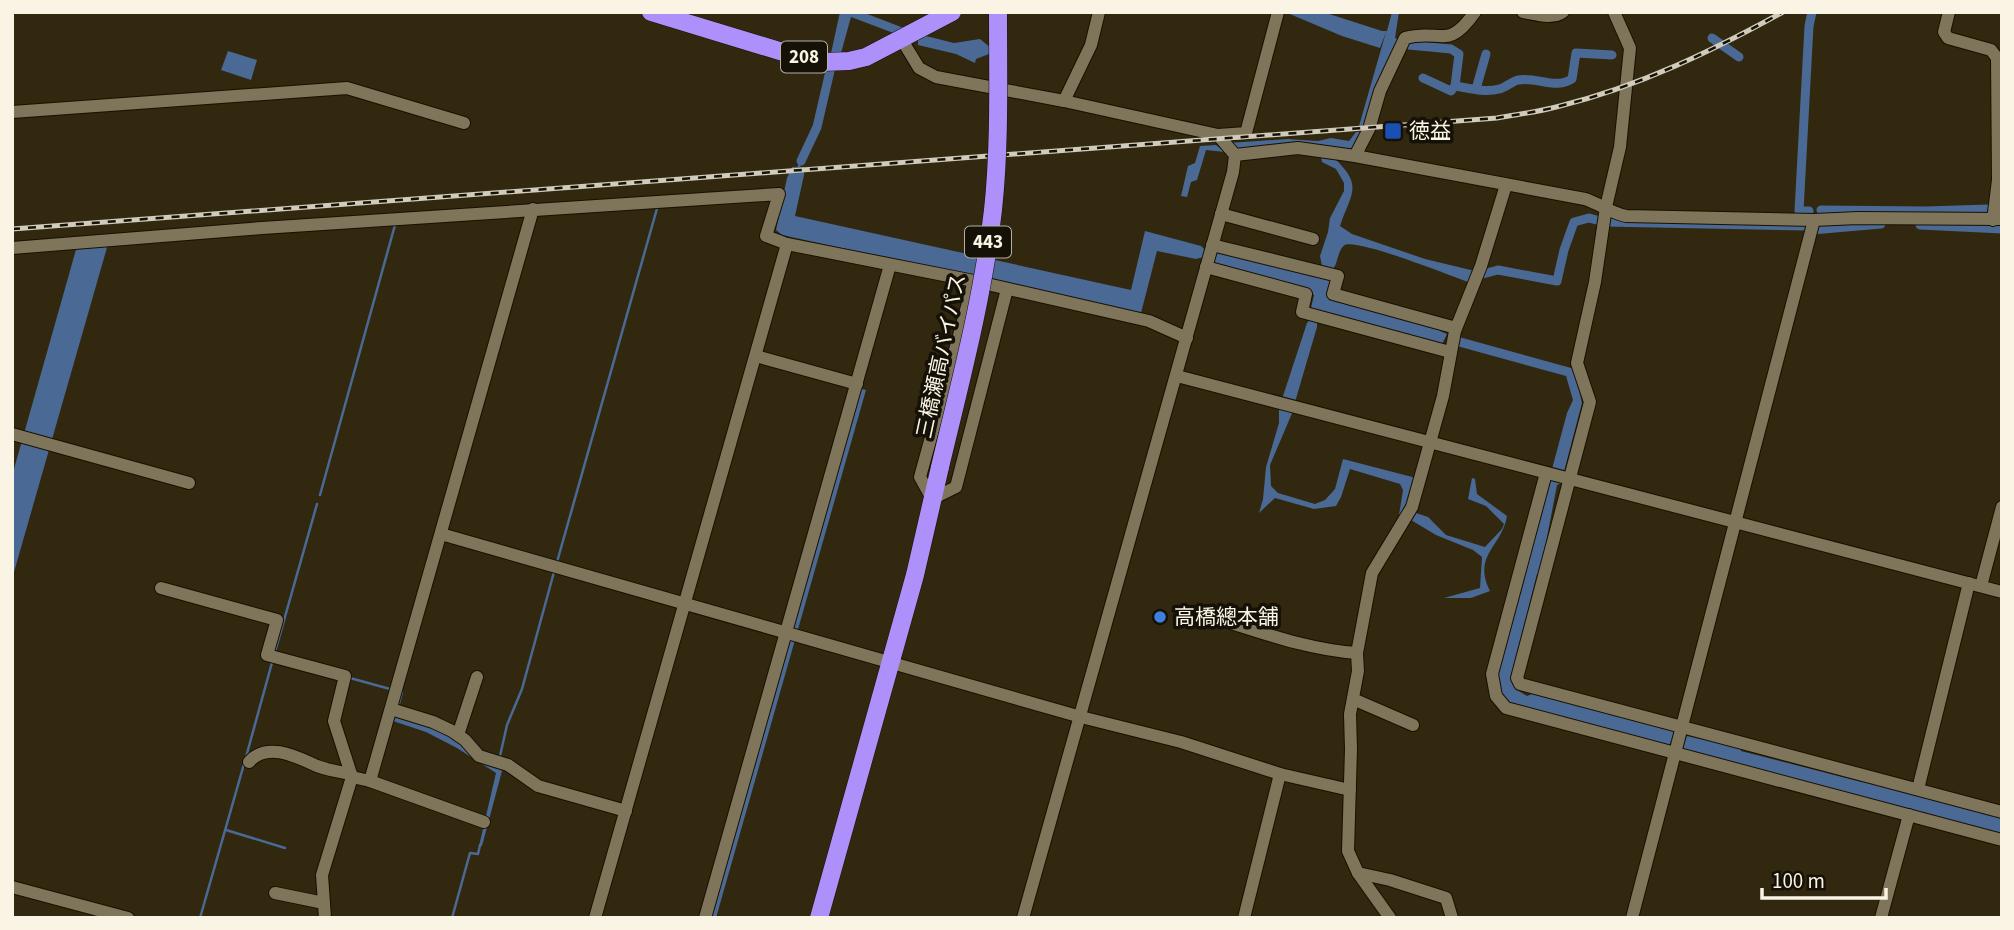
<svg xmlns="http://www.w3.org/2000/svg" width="2014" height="930" viewBox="0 0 2014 930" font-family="'Source Sans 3','Noto Sans JP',sans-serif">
  <rect width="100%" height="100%" fill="#31280f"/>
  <g fill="#4a6994">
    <path d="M 840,12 L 862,12 L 922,35 L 954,43 L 980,39 L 991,48 L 989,54 L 976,59 L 975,63 L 956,54 L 918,45 L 918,38 L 896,34 L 851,17 L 841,53 L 831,53 Z"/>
    <path d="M 1285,12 L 1323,12 L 1382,31 L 1387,31 L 1392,12 L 1399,12 L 1395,38 L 1401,40 L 1364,126 L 1359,126 L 1386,32 L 1380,48 L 1342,36 Z"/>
    <path d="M 228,51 L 257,60 L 251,80 L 221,70 Z"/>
    <path d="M 1356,132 L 1363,132 L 1353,151 L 1300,145 L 1234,149 L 1229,143 L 1288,139 L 1318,141 L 1331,138 L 1349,141 Z"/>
    <path d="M 1216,145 L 1225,152 L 1206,150 L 1197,180 L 1191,182 L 1187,197 L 1181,196 L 1188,166 L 1195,163 L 1200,146 Z"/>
    <path d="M 1321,157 L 1334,158 C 1364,186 1351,193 1340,226 L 1352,234 L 1425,259 L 1475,271 L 1468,282 C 1449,275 1358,239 1345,245 C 1338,249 1338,263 1333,269 L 1322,266 L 1320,256 L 1328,232 L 1330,218 L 1344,191 L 1344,183 L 1336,169 L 1322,162 Z"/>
    <path d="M 792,167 L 804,167 L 804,175 L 795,216 L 1131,290 L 1145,231 L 1201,246 C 1207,252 1213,255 1221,251 L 1332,281 L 1328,298 L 1441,328 L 1440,331 L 1447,334 L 1442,344 L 1326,314 L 1311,308 L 1314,295 L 1310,291 L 1219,266 C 1213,259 1205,256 1196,259 L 1157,251 L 1141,313 L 782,235 L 776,230 L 787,178 Z"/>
    <path d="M 108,244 L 12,579 L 12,476 L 77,246 Z"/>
    <path d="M 1311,318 L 1317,319 L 1317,327 L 1295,402 L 1282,399 L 1307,323 Z"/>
    <path d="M 1459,337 L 1571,368 L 1575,371 L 1582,403 L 1561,483 L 1557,485 L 1540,574 L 1537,574 L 1512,673 L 1517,690 L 1527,696 L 1532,694 L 1674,731 L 1673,737 L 1685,741 L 1687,736 L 1741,748 L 1741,751 L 1862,782 L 1863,780 L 2002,817 L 2002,836 L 1928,814 L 1683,750 L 1684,744 L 1671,741 L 1669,746 L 1511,704 C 1499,695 1498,684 1498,670 L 1567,413 L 1573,400 L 1566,376 L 1457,346 Z"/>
    <path d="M 858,388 L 866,390 L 716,918 L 709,918 Z"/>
    <path d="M 1279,408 L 1293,411 L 1270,465 L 1271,486 L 1278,493 L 1315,504 L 1325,500 L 1335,489 L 1343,459 L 1416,478 L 1404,520 L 1399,515 L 1403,490 L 1400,484 L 1350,469 L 1341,497 L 1336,506 L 1314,509 L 1275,498 L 1259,513 L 1263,499 L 1266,467 L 1279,423 Z"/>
    <path d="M 1472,478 L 1475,479 L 1477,494 L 1507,516 C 1502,547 1472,555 1490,591 L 1471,598 L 1444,598 L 1480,588 L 1482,557 L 1473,550 L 1436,535 L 1411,520 L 1413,512 L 1428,517 L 1446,535 L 1485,547 L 1502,529 L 1504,524 L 1486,506 L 1468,499 Z"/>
    <path d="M 394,714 L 434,726 L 501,767 L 502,771 L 482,846 L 479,846 L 496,773 L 457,748 L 426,732 L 393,721 Z"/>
  </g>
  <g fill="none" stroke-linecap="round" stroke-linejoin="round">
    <g stroke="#4a6994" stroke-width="2.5">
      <path d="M 798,169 L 801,161"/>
      <path d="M 320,495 L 395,225"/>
      <path d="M 557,562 L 658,205"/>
      <path d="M 275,652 L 317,504"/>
      <path d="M 350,678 L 390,689"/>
      <path d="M 398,707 L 402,692 L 400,692"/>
      <path d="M 500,756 L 507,725 L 522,689 L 554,572"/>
      <path d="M 246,757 L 273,659"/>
      <path d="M 226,830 L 285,848"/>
      <path d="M 200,918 L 244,764"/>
      <path d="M 452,918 L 470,853 L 478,854 L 480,845"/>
    </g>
    <g stroke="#4a6994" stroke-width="9">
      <path d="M 1712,38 L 1739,57"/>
      <path d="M 1409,45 L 1451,49 L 1459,54 L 1455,86"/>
      <path d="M 1423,78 L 1451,91 L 1455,86 C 1468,88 1485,93 1499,89 C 1505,88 1511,82 1518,80 C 1537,76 1554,90 1572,79 L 1576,53 L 1612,55"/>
      <path d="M 1476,89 L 1486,54"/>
      <path d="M 801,161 L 817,127 L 830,71"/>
      <path d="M 1821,210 L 1926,211 L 1989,209"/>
      <path d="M 1809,211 L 1799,211 L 1809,26 L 1812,12"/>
      <path d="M 1920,225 L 2002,229"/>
      <path d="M 1475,276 L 1498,270 L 1557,281 L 1564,250 L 1574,222 L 1589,218 L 1604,222 L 1806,226 L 1812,230 L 1881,224"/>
    </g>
    <g stroke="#191000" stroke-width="14">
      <g id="minor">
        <path d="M 1523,12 C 1535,14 1552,20 1563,12"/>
        <path d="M 1614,12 L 1630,48 L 1620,147 L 1606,207 L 1595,282 L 1577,363 L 1590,402 L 1517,678 L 1520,684 L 2002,812"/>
        <path d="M 1949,12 L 1944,32 L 1948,38 L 1991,50 L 1997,58 L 1998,180 L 1993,220"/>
        <path d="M 902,40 L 919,68 L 936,77 L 1064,101 L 1218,135 L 1235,155 L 1233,172 L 1023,918"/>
        <path d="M 1064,101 L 1091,45 L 1099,12"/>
        <path d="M 12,112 L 347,88 L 464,123"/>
        <path d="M 1218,135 L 1246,133 L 1278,12"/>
        <path d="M 1235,155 L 1298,148 L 1355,156 L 1585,199 C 1600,204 1611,213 1626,216 L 1814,220 L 1858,218 L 2002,219"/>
        <path d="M 1355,156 L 1369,129 L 1380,91 L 1405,38 C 1441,28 1447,52 1475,12"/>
        <path d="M 1221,214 L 1313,239"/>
        <path d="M 1212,245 L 1338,276 L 1333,294 L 1456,328"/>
        <path d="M 12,248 L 262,228 L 779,194 L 766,236 L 787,244 L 974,281 L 1149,321 L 1187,338"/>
        <path d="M 1206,267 L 1306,294 L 1302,312 L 1450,352"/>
        <path d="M 974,281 L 920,477 L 932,499 L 956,487 L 1007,289"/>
        <path d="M 756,356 L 857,384"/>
        <path d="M 1177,376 L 2002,592"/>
        <path d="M 12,434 L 189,483"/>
        <path d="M 1546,473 L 1492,674 L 1496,696 L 1506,708 L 2002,840"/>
        <path d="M 441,534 L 1081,717 L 1181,742 L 1280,774 L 1350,790"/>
        <path d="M 1981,586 L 2002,507"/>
        <path d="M 161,588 L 277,620 L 267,655 L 345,676 L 334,721 L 352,777"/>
        <path d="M 1231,623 C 1272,636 1313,650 1357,653"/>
        <path d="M 1353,699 L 1413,725"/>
        <path d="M 391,709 L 433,722 L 452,731 L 465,740 L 479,756 L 508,765 L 538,786 L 626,811"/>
        <path d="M 458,735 L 477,677"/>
        <path d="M 249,762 C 267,741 297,757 317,766 C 328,770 340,772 351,774"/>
        <path d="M 370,781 L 484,822"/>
        <path d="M 1918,789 L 1969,583"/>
        <path d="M 1358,873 L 1390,880 L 1446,898 L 1452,918"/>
        <path d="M 12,887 L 128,918"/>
        <path d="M 275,893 L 324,903"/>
        <path d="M 325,918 L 322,875 L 352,777 L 370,781 L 533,209"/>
        <path d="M 595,918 L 787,244"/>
        <path d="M 705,918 L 890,265"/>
        <path d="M 1244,918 L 1280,774"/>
        <path d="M 1390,918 L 1358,873 L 1348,851 L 1351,749 L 1350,714 L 1358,671 L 1357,653 L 1372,573 L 1412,507 L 1443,396 L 1455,331 L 1481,266 L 1506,185"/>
        <path d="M 1632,918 L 1814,220"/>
        <path d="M 1881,918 L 1909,815"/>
      </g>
    </g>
    <g stroke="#191000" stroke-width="19">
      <g id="highway">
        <path d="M 651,12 L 786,53 L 823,62 L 849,61 L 866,57 L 952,12"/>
        <path d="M 819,918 L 915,575 L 940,467"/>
      </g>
    </g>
    <use href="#minor" stroke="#7f755a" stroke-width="12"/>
    <use href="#highway" stroke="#ad90fa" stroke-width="18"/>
    <g stroke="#d1cbba" stroke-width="5">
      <path id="rail" d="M 12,229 L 1497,118 C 1518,114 1539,112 1560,106 C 1640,86 1712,51 1783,12"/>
    </g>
    <use href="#rail" stroke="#151107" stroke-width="2.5" stroke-dasharray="8" stroke-linecap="butt"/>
    <g stroke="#191000" stroke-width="19" stroke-linecap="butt">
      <path id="highway-bridge" d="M 940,467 C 960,383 983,297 993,210 C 1000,145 998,78 998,12"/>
    </g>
    <use href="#highway-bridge" stroke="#ad90fa" stroke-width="18"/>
  </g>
  <rect fill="#1a4fb4" stroke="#151107" stroke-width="2.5" x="1384" y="122" width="18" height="18" rx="3.5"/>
  <circle fill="#3f7fe0" stroke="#151107" stroke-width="2.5" cx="1160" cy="617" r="7"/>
  <g text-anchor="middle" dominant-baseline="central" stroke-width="7" stroke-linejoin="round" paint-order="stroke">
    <g fill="#151107" stroke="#b5b0a2" stroke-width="2">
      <rect x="781" y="41.5" width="46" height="31" rx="5"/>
      <rect x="965" y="226.5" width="46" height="31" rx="5"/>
    </g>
    <g font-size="19" font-weight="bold" fill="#faf4e5">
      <text x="804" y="57">208</text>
      <text x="988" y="242">443</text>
    </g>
    <g font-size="21" fill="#faf4e5" stroke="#151107" text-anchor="start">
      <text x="1409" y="131">徳益</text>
      <text x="1174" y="617">高橋總本舗</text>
    </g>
    <g font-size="21" fill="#faf4e5" stroke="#151107">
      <text transform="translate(941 356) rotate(-78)">三橋瀬高バイパス</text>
    </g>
  </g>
  <rect width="2014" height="930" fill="none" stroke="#faf4e5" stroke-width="28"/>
  <path d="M1762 888v10h124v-10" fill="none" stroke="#faf4e5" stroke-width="3.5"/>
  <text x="1772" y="888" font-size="21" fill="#faf4e5" stroke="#151107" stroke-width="5" paint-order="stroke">100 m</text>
</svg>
